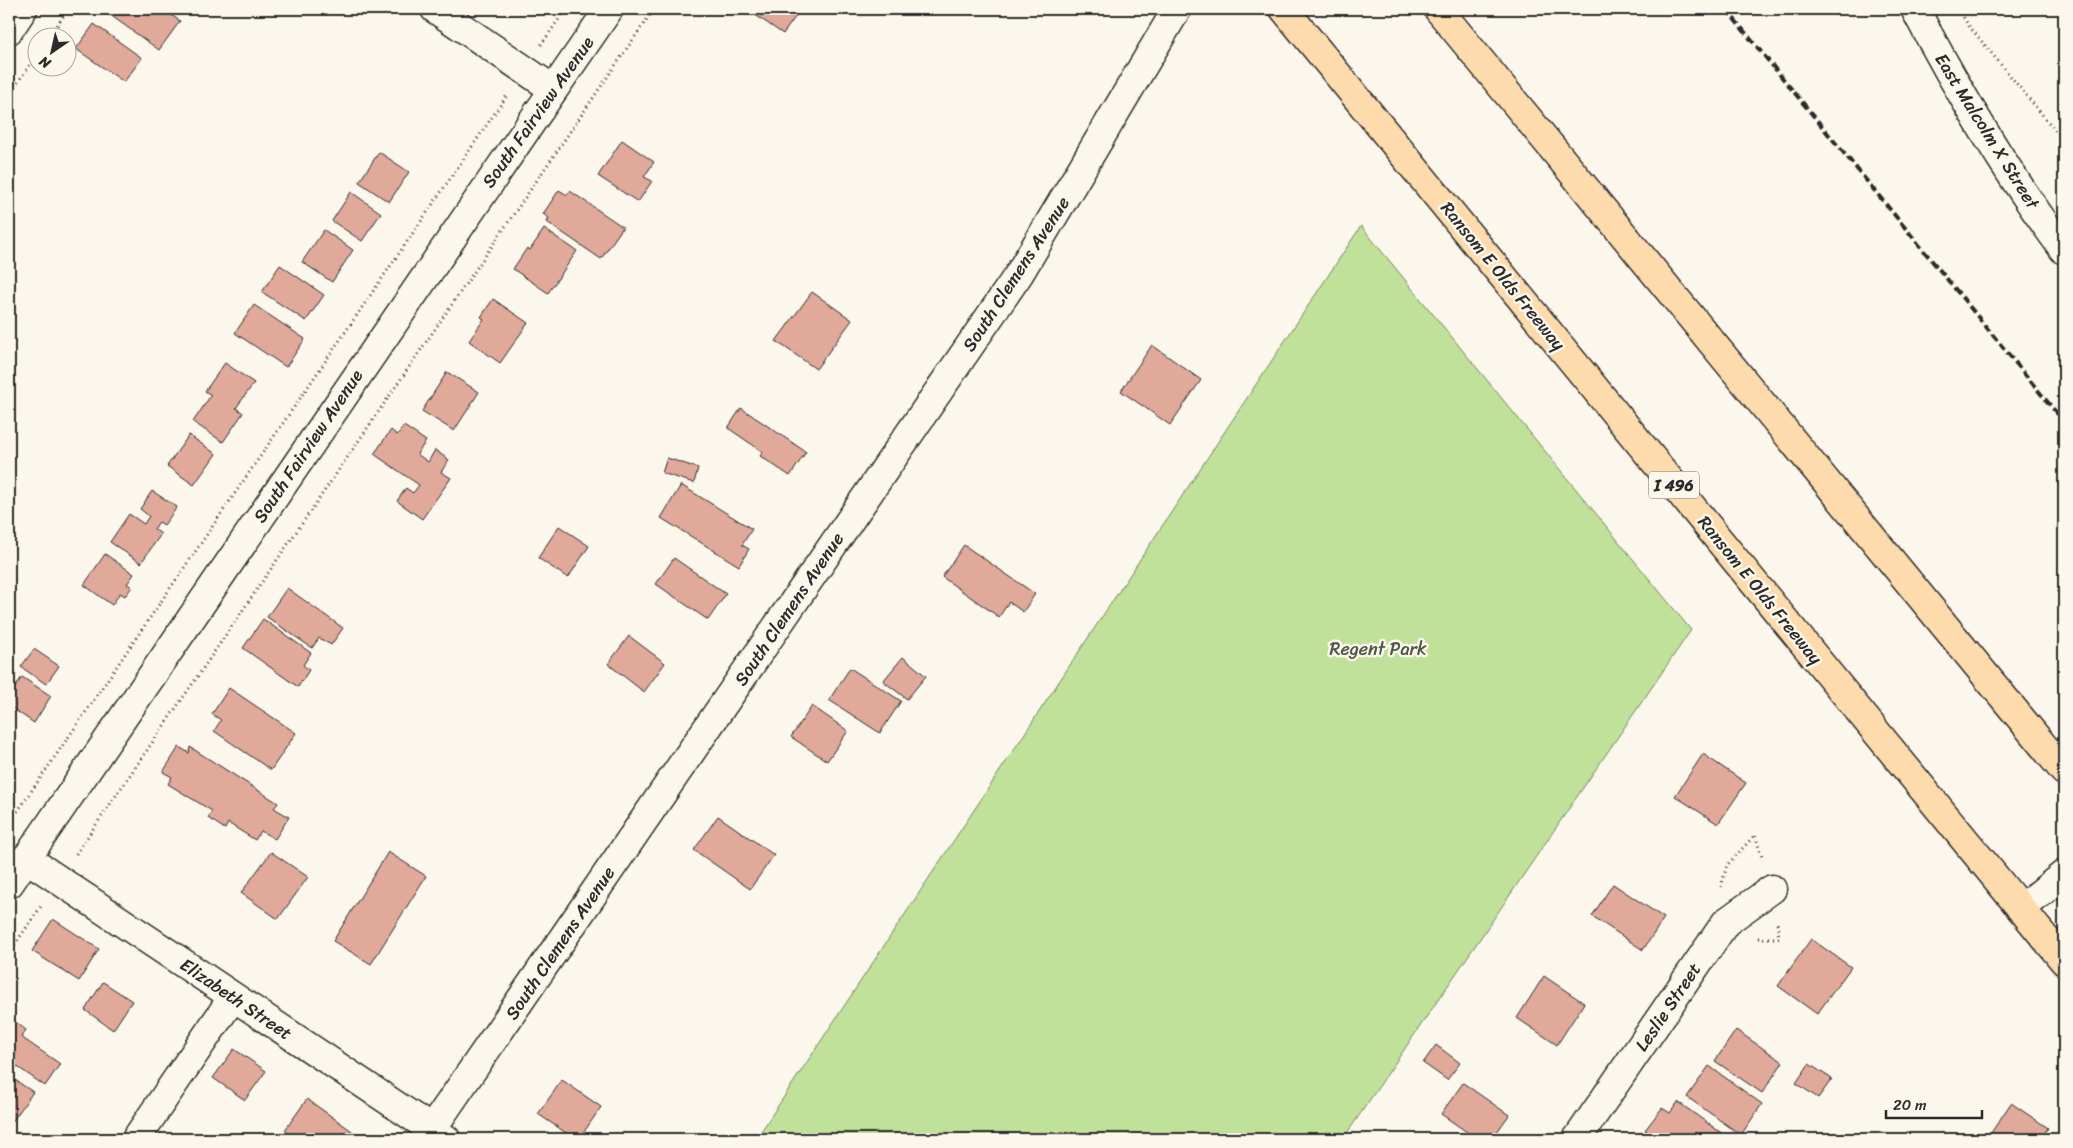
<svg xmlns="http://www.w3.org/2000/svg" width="2073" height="1148" viewBox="0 0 2073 1148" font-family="Sriracha,sans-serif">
  <rect width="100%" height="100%" fill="#fbf7ec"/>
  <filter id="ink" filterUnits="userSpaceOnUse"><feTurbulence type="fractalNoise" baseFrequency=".02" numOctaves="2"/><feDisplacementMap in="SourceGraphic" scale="10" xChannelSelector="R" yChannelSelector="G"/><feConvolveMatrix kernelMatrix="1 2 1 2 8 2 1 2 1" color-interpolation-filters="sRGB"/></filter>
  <g filter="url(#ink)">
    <path fill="#bfe19a" stroke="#758662" d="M 1361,226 L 1691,630 L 1343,1139 L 756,1139 Z"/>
    <g fill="#e1a99a" stroke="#2b2b2b">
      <path d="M 108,9 L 162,9 L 180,21 L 159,50 L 106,12 Z"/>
      <path d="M 758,9 L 801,9 L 783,34 L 754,14 Z"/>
      <path d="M 94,24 L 142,58 L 124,82 L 76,49 Z"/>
      <path d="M 622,140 L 654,162 L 644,177 L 652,181 L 638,202 L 598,176 Z"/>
      <path d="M 379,152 L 409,172 L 389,202 L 359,182 Z"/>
      <path d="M 559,190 L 567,195 L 570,191 L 623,227 L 601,259 L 547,222 L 549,218 L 543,214 Z"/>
      <path d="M 351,192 L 381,213 L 362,241 L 332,221 Z"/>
      <path d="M 544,229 L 577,251 L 548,293 L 513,269 L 527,248 L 530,250 Z"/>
      <path d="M 324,230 L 353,250 L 332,282 L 302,262 Z"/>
      <path d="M 280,265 L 324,295 L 306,321 L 262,292 Z"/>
      <path d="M 812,292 L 852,320 L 816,369 L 776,341 Z"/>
      <path d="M 493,299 L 528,323 L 500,363 L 469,341 L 484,319 L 481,317 Z"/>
      <path d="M 254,305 L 305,339 L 286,367 L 235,333 Z"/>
      <path d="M 1152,345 L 1201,380 L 1170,425 L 1121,391 Z"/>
      <path d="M 225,363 L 254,383 L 236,408 L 243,413 L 223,442 L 193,422 L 211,395 L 205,391 Z"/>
      <path d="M 447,372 L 479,392 L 454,431 L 422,411 Z"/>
      <path d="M 741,408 L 806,452 L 790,476 L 760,456 L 763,452 L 728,428 Z"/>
      <path d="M 404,426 L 426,441 L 417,454 L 428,462 L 435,450 L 449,460 L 441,472 L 451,478 L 422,519 L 397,501 L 406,488 L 413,493 L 419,485 L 374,454 L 391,430 L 397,435 Z"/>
      <path d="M 189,435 L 216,454 L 194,485 L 167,466 Z"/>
      <path d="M 667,458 L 698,468 L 694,483 L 662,473 Z"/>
      <path d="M 681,485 L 752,529 L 742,545 L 749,549 L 739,566 L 661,518 Z"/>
      <path d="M 152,491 L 177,507 L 164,525 L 159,522 L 154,529 L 161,534 L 141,563 L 110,542 L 129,514 L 144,524 L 149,516 L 140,509 Z"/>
      <path d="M 559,526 L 589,546 L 568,578 L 538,558 Z"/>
      <path d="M 964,545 L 1035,594 L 1023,612 L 1009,602 L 999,617 L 942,577 Z"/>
      <path d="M 105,554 L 134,574 L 127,584 L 132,587 L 125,596 L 120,593 L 112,605 L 84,585 Z"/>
      <path d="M 674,558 L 726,594 L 708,620 L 656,584 Z"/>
      <path d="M 287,588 L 343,628 L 331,645 L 319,638 L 312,648 L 267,617 Z"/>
      <path d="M 263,619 L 311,653 L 303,665 L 309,670 L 298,687 L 243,648 Z"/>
      <path d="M 629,636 L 665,663 L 644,692 L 608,664 Z"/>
      <path d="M 34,649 L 59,666 L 46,684 L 21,667 Z"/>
      <path d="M 903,657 L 926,676 L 907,699 L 883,681 Z"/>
      <path d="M 850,668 L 901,701 L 880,733 L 829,700 Z"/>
      <path d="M 22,677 L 51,696 L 34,723 L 9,706 L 9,696 Z"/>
      <path d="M 229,688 L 296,733 L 271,770 L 214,731 L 221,720 L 212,714 Z"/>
      <path d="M 812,706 L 848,731 L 827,761 L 791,737 Z"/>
      <path d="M 179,747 L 189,753 L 190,747 L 278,803 L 274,808 L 289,817 L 275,839 L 261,831 L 255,840 L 228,823 L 225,829 L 208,818 L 212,811 L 168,784 L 172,777 L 163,772 Z"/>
      <path d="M 1703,754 L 1746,783 L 1718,824 L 1675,796 Z"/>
      <path d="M 718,816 L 774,855 L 750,889 L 694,850 Z"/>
      <path d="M 271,852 L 308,877 L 278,919 L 241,893 Z"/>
      <path d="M 388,852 L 426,876 L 371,964 L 333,941 Z"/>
      <path d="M 1613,884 L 1664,918 L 1643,950 L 1592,916 Z"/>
      <path d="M 53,919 L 99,949 L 79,981 L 32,951 Z"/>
      <path d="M 1811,939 L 1851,967 L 1817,1014 L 1778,986 Z"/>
      <path d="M 1544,976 L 1584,1003 L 1557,1045 L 1517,1018 Z"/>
      <path d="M 103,982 L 132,1001 L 113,1030 L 85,1010 Z"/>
      <path d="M 9,1017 L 26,1030 L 21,1037 L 60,1064 L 45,1086 L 9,1061 Z"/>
      <path d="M 1736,1030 L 1783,1062 L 1762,1093 L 1715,1061 Z"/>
      <path d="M 1436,1045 L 1460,1063 L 1447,1080 L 1423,1063 Z"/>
      <path d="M 234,1049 L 266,1071 L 245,1100 L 213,1078 Z"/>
      <path d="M 1809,1064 L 1832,1079 L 1818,1098 L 1796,1083 Z"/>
      <path d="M 1709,1066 L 1762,1104 L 1741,1135 L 1687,1097 Z"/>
      <path d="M 9,1076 L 33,1092 L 12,1122 L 9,1119 Z"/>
      <path d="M 562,1080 L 601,1107 L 579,1139 L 575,1139 L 538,1114 Z"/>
      <path d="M 1463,1083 L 1509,1115 L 1492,1139 L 1477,1139 L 1441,1114 Z"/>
      <path d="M 307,1099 L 352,1131 L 346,1139 L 297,1139 L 285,1130 Z"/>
      <path d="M 1678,1102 L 1727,1137 L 1725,1139 L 1658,1139 L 1645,1130 L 1662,1108 L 1670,1113 Z"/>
      <path d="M 2011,1103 L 2048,1128 L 2040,1139 L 2000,1139 L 1991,1133 Z"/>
      <path d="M 87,1135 L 93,1139 L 83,1139 Z"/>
    </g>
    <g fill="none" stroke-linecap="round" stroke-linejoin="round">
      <g stroke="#2b2b2b" stroke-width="31">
        <g id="minor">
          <path d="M 435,9 L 553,89"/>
          <path d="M 1915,9 C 1959,93 2008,175 2064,250"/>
          <path d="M 9,30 L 23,9"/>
          <path d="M 26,858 L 446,1139"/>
          <path d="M 9,884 L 609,9"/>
          <path d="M 2021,909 L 2064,874"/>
          <path d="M 136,1139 L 233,997"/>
          <path d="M 425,1139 L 1019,274 L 1177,9"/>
          <path d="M 1577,1139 L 1726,922 L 1772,889"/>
        </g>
      </g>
      <g stroke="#2b2b2b" stroke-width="31">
        <g id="highway">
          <path d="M 1284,9 L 2064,961"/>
          <path d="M 1438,9 L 2064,771"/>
        </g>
      </g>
      <g stroke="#2b2b2b" stroke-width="3" stroke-dasharray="1 4" stroke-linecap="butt">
        <path d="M 1958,9 L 1969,26 L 2064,141"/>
        <path d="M 49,38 L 68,9"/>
        <path d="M 541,45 L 566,9"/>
        <path d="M 9,95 L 38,53"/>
        <path d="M 9,824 L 508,94"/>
        <path d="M 76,854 L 654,9"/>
        <path d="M 1721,887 L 1727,865 L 1755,835 L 1763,860"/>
        <path d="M 1758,938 L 1779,938 L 1777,922"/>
        <path d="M 9,953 L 42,905"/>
      </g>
      <use href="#minor" stroke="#fbf7ec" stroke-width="28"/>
      <use href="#highway" stroke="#fedbac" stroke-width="28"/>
      <path stroke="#2b2b2b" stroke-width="4" stroke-dasharray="8 4" stroke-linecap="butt" d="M 1726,9 L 2064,422"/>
    </g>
  </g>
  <g text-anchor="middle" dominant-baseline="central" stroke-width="5" stroke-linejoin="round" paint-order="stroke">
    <rect fill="#fbf7ec" stroke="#696865" stroke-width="1" x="1649" y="471.5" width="50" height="27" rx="4"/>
    <g font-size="16" font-weight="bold" fill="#2b2b2b">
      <text x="1674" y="485">I 496</text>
    </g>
    <g font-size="18" fill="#2b2b2b" stroke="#fbf7ec">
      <text transform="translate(538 112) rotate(-55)">South Fairview Avenue</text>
      <text transform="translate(1987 131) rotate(58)">East Malcolm X Street</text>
      <text transform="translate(1016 274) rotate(-57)">South Clemens Avenue</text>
      <text transform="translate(1503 276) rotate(51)">Ransom E Olds Freeway</text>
      <text transform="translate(308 446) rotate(-56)">South Fairview Avenue</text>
      <text transform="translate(1760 590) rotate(51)">Ransom E Olds Freeway</text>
      <text transform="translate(789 609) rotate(-56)">South Clemens Avenue</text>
      <text transform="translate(560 943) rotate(-56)">South Clemens Avenue</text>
      <text transform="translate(236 999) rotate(34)">Elizabeth Street</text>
      <text transform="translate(1668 1007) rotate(-56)">Leslie Street</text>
    </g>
    <g font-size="18" fill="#505847" stroke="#fbf7ec">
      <text x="1378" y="649">Regent Park</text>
    </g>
  </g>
  <rect width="2073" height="1148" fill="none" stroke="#fbf7ec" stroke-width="30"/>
  <rect x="15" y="15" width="2043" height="1118" fill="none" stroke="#2b2b2b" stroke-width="2" filter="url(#ink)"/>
  <g transform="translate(52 52) rotate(214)"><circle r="24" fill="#fbf7ec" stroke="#a8a59f"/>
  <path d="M0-4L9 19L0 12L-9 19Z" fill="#2b2b2b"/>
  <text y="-8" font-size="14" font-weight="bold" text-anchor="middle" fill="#2b2b2b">N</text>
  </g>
  <path d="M1886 1110v8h96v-8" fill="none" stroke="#2b2b2b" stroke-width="2.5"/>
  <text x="1893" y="1110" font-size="15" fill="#2b2b2b" stroke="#fbf7ec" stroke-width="4" paint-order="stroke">20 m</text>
</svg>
